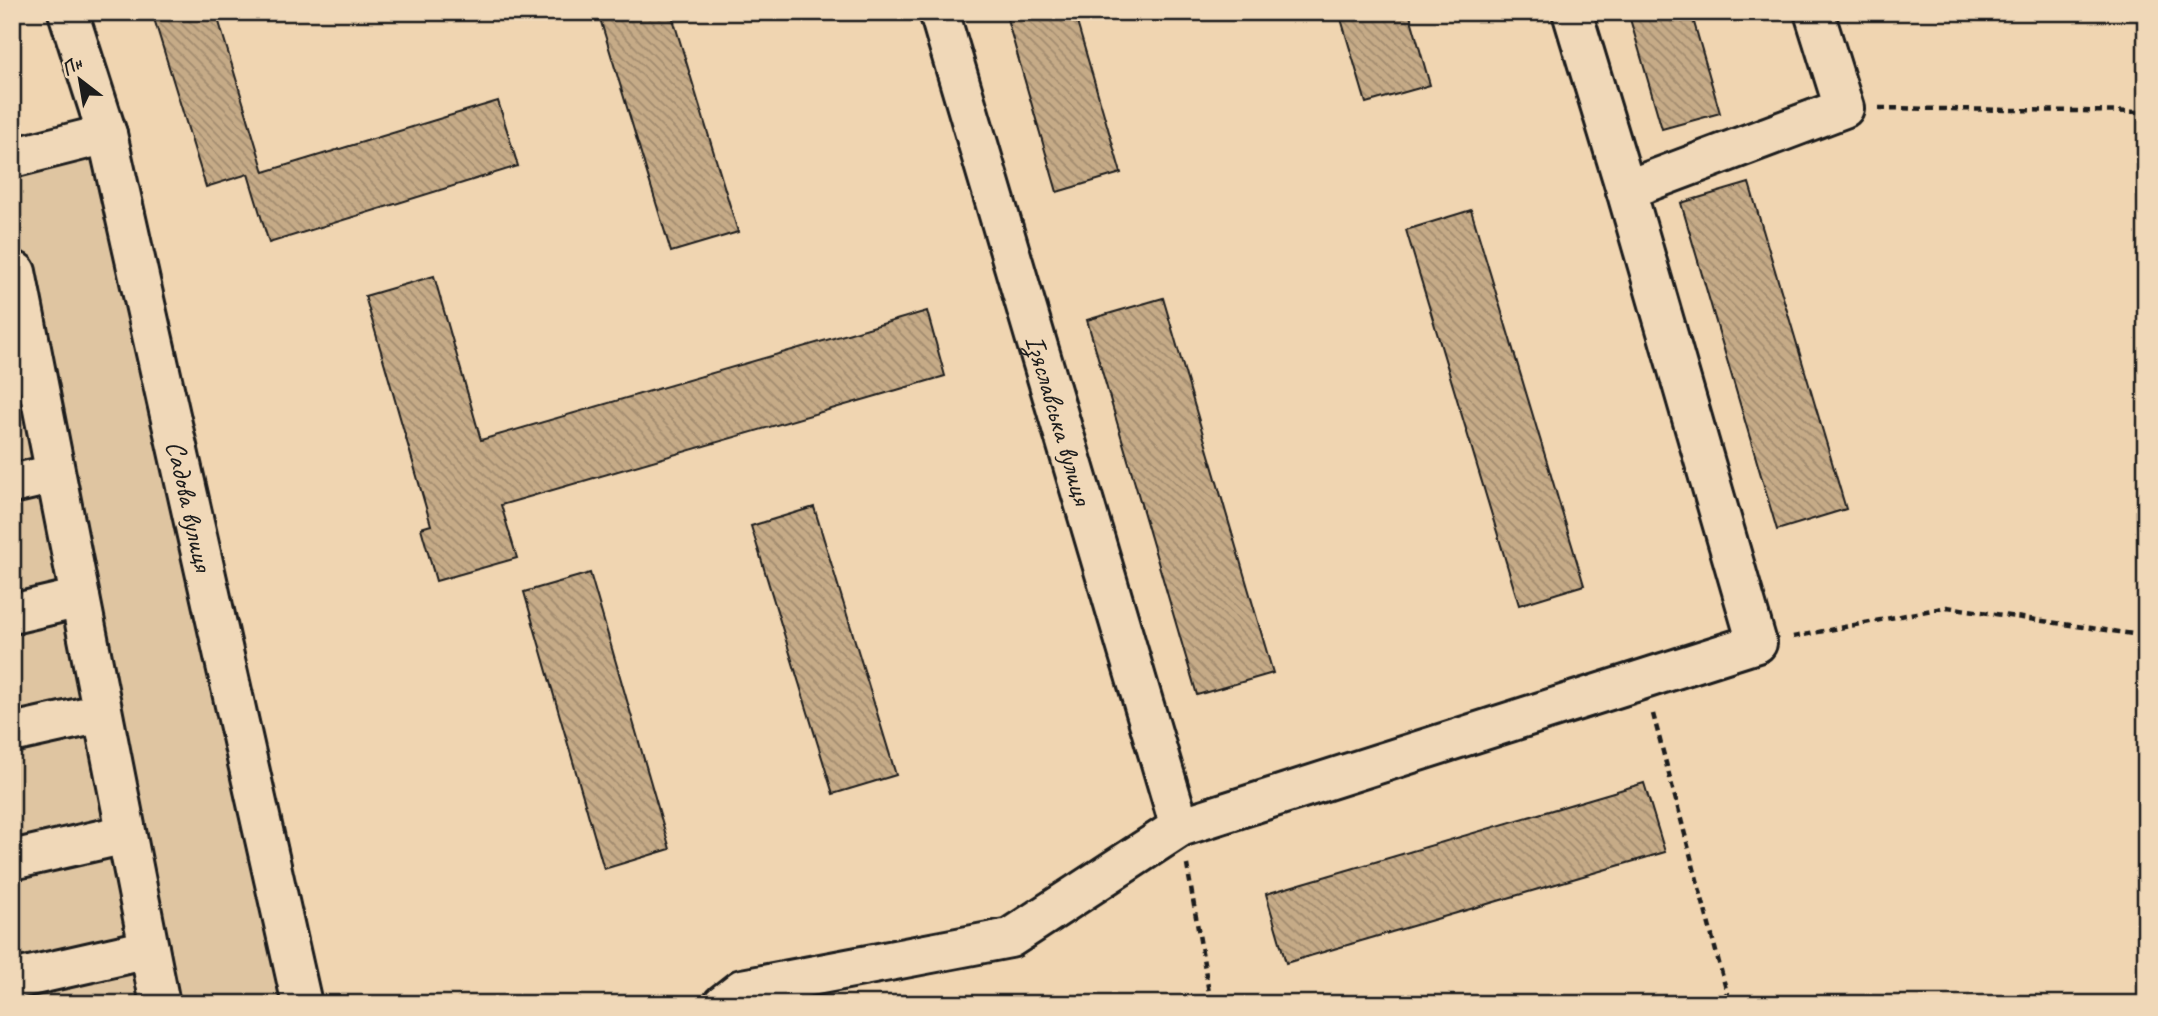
<svg xmlns="http://www.w3.org/2000/svg" width="2158" height="1016" viewBox="0 0 2158 1016" font-family="Caveat,sans-serif">
  <defs>
    <pattern id="building-back-hatch" width="6" height="6" patternUnits="userSpaceOnUse" patternTransform="scale(1.75)"><rect width="6" height="6" fill="#c6ab87"/><path d="M-1 5l2 2M0 0l6 6M5-1l2 2" fill="none" stroke="#a08a6e"/></pattern>
  </defs>
  <rect width="100%" height="100%" fill="#f0d5b1"/>
  <filter id="ink" filterUnits="userSpaceOnUse"><feTurbulence type="fractalNoise" baseFrequency=".0143" numOctaves="2"/><feDisplacementMap in="SourceGraphic" scale="14" xChannelSelector="R" yChannelSelector="G"/><feConvolveMatrix kernelMatrix="1 2 1 2 8 2 1 2 1" color-interpolation-filters="sRGB"/></filter>
  <g filter="url(#ink)">
    <path fill="#dfc5a1" d="M 107,134 L 302,1004 L 12,1004 L 12,158 Z"/>
    <g fill="url(#building-back-hatch)" stroke="#1c1c1c" stroke-width="2">
      <path d="M 152,12 L 216,12 L 264,172 L 498,101 L 518,166 L 269,243 L 248,174 L 206,187 Z"/>
      <path d="M 598,12 L 671,12 L 738,232 L 671,252 Z"/>
      <path d="M 1005,12 L 1074,12 L 1121,173 L 1057,192 Z"/>
      <path d="M 1339,12 L 1409,12 L 1430,85 L 1366,103 Z"/>
      <path d="M 1628,12 L 1691,12 L 1720,113 L 1662,129 Z"/>
      <path d="M 1749,183 L 1846,509 L 1777,530 L 1681,203 Z"/>
      <path d="M 1471,210 L 1584,585 L 1519,605 L 1406,230 Z"/>
      <path d="M 434,276 L 481,440 L 927,311 L 945,376 L 501,505 L 517,558 L 436,581 L 421,528 L 431,525 L 365,296 Z"/>
      <path d="M 1163,298 L 1273,673 L 1197,695 L 1087,320 Z"/>
      <path d="M 814,507 L 896,775 L 833,794 L 751,526 Z"/>
      <path d="M 590,573 L 670,849 L 604,869 L 524,592 Z"/>
      <path d="M 1644,783 L 1665,852 L 1286,963 L 1266,894 Z"/>
    </g>
    <g fill="none" stroke-linecap="round" stroke-linejoin="round">
      <g stroke="#1c1c1c" stroke-width="44">
        <g id="minor">
          <path id="s1" d="M 68,12 L 107,134 L 302,1004"/>
          <path id="s2" d="M 939,12 L 1180,827"/>
          <path d="M 1572,12 L 1626,190"/>
          <path d="M 12,158 L 107,134"/>
          <path d="M 12,273 L 16,272 L 160,1004"/>
          <path d="M 12,484 L 55,474"/>
          <path d="M 12,614 L 80,598"/>
          <path d="M 12,733 L 102,713"/>
          <path d="M 12,860 L 126,834"/>
          <path d="M 12,980 L 149,949"/>
          <path d="M 723,1004 L 742,989 L 1010,938 L 1180,827 L 1757,643 L 1626,190 L 1844,108 L 1814,12"/>
        </g>
      </g>
      <g stroke="#1c1c1c" stroke-width="4.5" stroke-dasharray="7 5" stroke-linecap="butt">
        <path d="M 1879,108 L 2146,112"/>
        <path d="M 1793,637 L 1947,607 L 2146,636"/>
        <path d="M 1653,714 L 1727,993 L 1718,1004"/>
        <path d="M 1187,865 L 1211,1004"/>
      </g>
      <use href="#minor" stroke="#f0d8b8" stroke-width="38"/>
    </g>
  </g>
  <g text-anchor="middle" dominant-baseline="central" stroke-width="7" stroke-linejoin="round" paint-order="stroke">
    <g font-size="28" fill="#1c1c1c" stroke="#f0d8b8">
      <text stroke="none"><textPath href="#s2" startOffset="425">Ізяславська вулиця</textPath></text>
      <text stroke="none"><textPath href="#s1" startOffset="509">Садова вулиця</textPath></text>
    </g>
  </g>
  <rect width="2158" height="1016" fill="none" stroke="#f0d8b8" stroke-width="42"/>
  <rect x="21" y="21" width="2116" height="974" fill="none" stroke="#1c1c1c" stroke-width="2.5" filter="url(#ink)"/>
  <g transform="translate(80 80) rotate(329)" stroke="#f0d8b8" stroke-width="5" paint-order="stroke">
  <path d="M0-5L12 26L0 18L-12 26Z" fill="#1c1c1c"/>
  <text y="-10" font-size="19" font-weight="bold" text-anchor="middle" fill="#1c1c1c">Пн</text>
  </g>
</svg>
